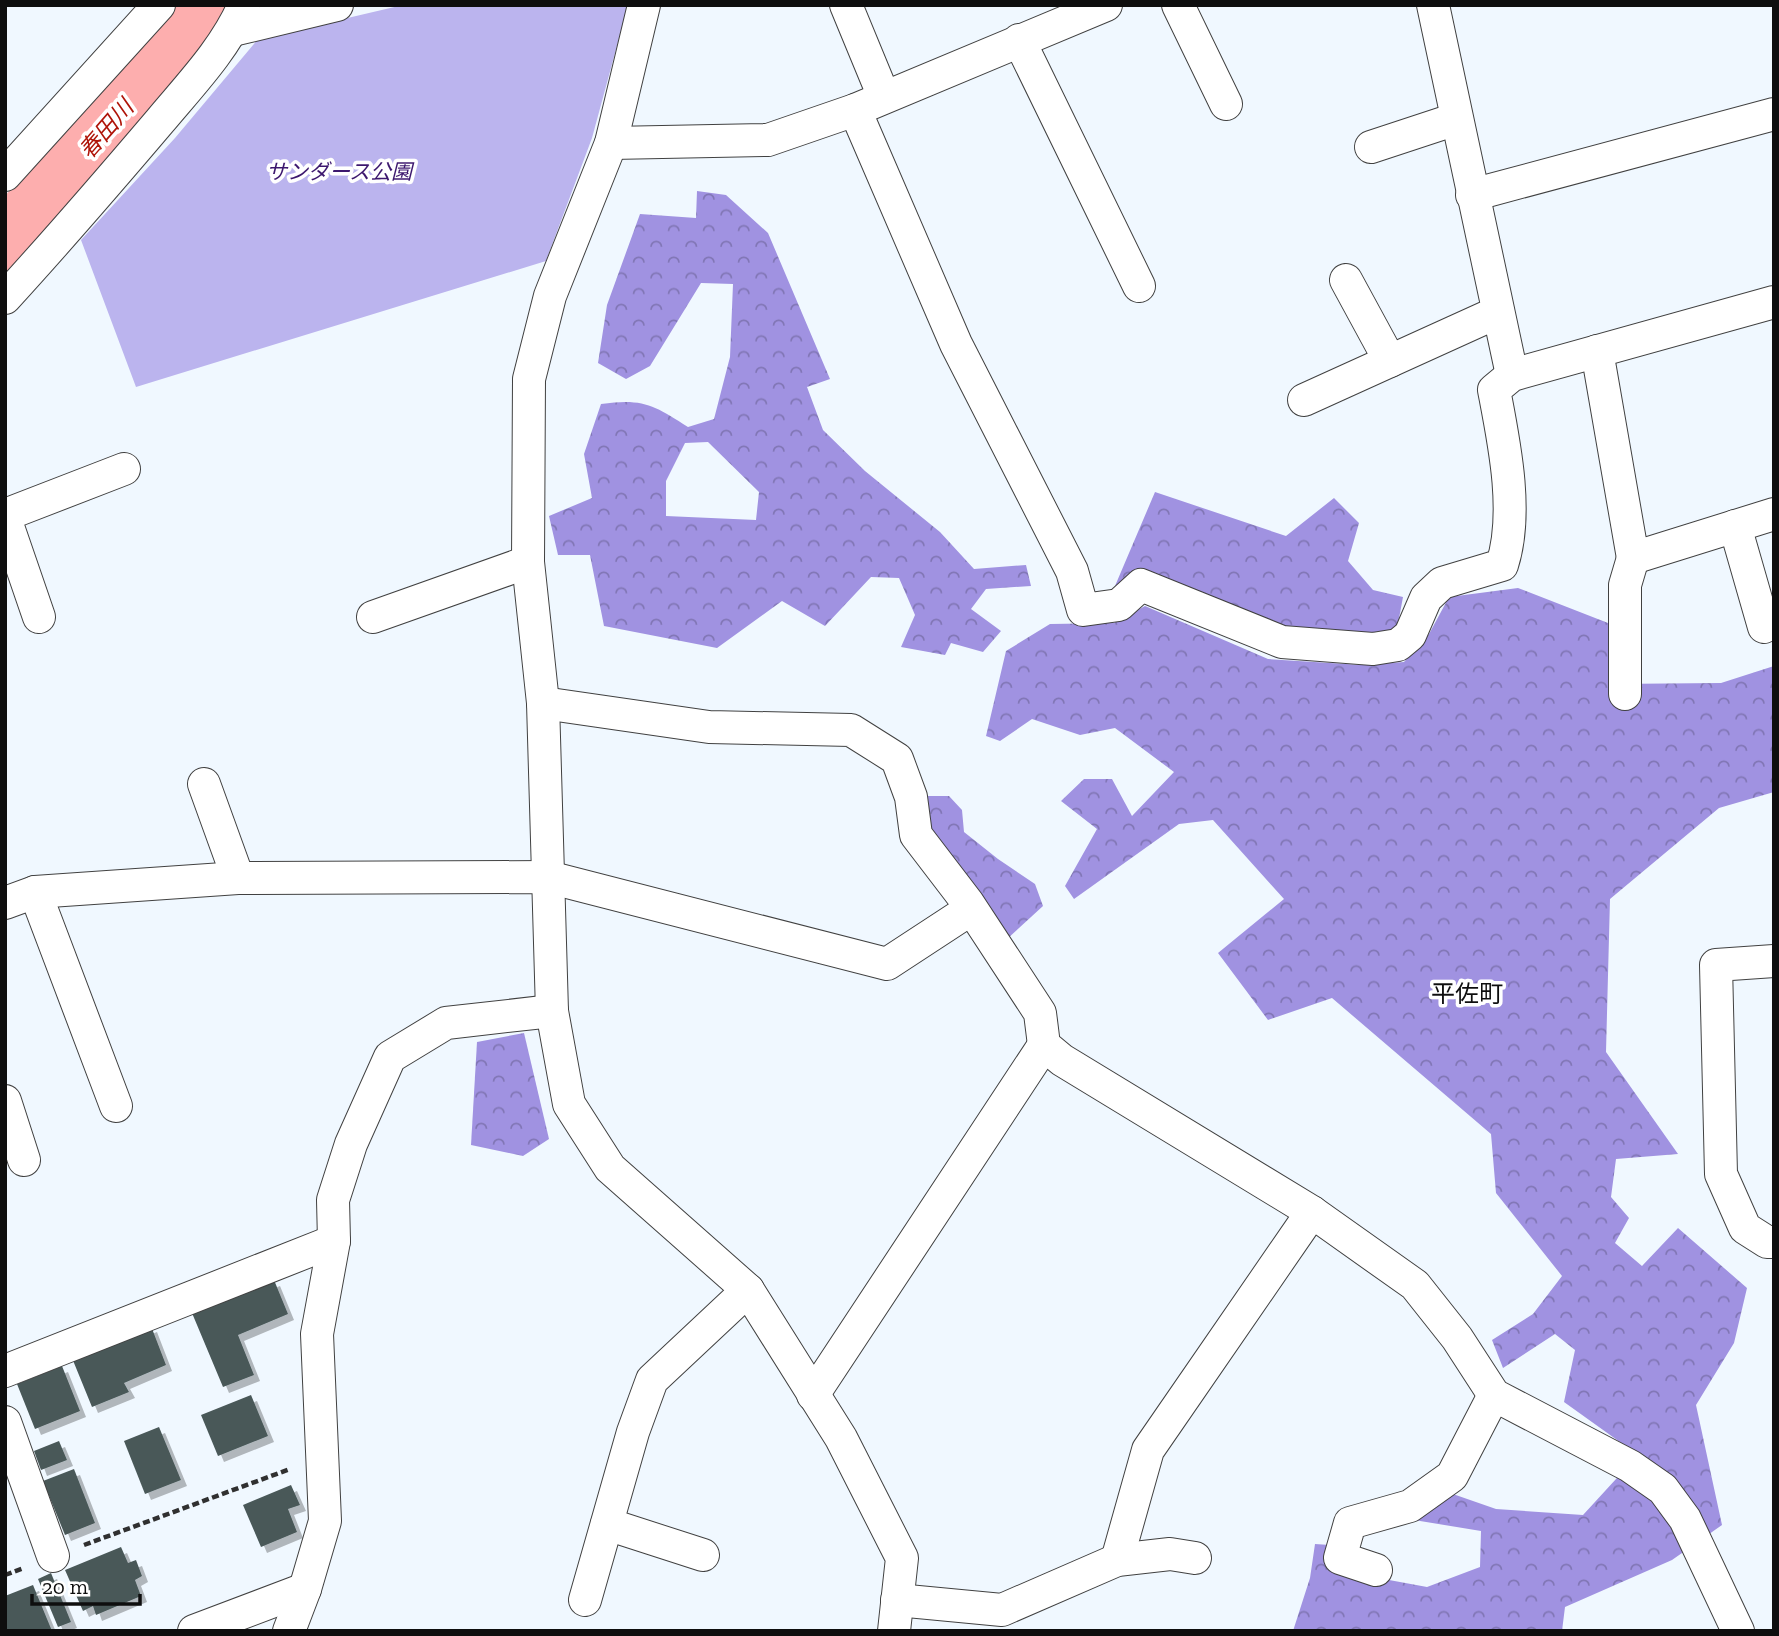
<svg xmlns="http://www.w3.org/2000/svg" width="1779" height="1636" viewBox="0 0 1779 1636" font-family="'Zilla Slab','Noto Sans JP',serif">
  <defs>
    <pattern id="forest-crowns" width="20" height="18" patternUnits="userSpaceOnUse" patternTransform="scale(1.75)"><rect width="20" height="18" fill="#a092e1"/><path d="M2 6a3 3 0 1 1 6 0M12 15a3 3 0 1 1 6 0" fill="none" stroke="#8176b5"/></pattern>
    <filter id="shadow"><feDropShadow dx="6" dy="6" stdDeviation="0" flood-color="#0004"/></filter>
  </defs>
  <rect width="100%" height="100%" fill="#f0f8ff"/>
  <g fill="url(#forest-crowns)" fill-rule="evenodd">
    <path d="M 697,191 L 726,195 L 768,233 L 830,379 L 807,387 L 823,430 L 865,471 L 940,532 L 974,569 L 1026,565 L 1031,586 L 986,589 L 971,609 L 1001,631 L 983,652 L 951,643 L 945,655 L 901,647 L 915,615 L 899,578 L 871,577 L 825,626 L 782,601 L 717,648 L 604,626 L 590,555 L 558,555 L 549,516 L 592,498 L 584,454 L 601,404 C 643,398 654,405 688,427 L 714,419 L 730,357 L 733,284 L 701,283 L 650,366 L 626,379 L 598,363 L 607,305 L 640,214 L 696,218 ZM 708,442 L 759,492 L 756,520 L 666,516 L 666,481 L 685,443 Z"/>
    <path d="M 1155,492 L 1286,536 L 1334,498 L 1359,523 L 1348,561 L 1373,590 L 1403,597 L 1397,629 L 1353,635 L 1281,630 L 1140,571 L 1115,586 Z"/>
    <path d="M 1518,588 L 1608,623 L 1610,684 L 1721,683 L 1774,666 L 1774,792 L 1719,808 L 1610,899 L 1606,1052 L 1678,1154 L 1616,1159 L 1611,1197 L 1629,1218 L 1615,1243 L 1642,1266 L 1678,1228 L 1747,1288 L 1734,1343 L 1696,1405 L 1722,1525 L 1672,1560 L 1565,1607 L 1562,1631 L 1293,1631 L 1310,1578 L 1315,1544 L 1330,1545 L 1335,1570 L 1427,1587 L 1480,1567 L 1481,1531 L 1414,1520 L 1450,1493 L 1496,1509 L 1583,1515 L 1638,1455 L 1564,1402 L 1575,1350 L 1555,1334 L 1503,1368 L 1492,1340 L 1533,1314 L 1562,1276 L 1496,1193 L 1491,1134 L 1332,998 L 1268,1020 L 1218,953 L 1284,899 L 1213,820 L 1179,824 L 1074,899 L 1065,886 L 1097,829 L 1061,801 L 1084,779 L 1112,779 L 1132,816 L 1174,772 L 1115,728 L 1080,735 L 1032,719 L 1000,741 L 986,736 L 1006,651 L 1050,624 L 1114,623 L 1145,606 L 1268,659 L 1362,665 L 1404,662 L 1429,634 L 1449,597 Z"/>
    <path d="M 928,796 L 949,796 L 962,810 L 964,832 L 998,859 L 1035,884 L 1043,906 L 1007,939 L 929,833 Z"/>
    <path d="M 524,1033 L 549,1139 L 523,1156 L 471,1145 L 477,1042 Z"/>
  </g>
  <path fill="#bbb4ee" d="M 403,5 L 628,5 L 592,138 L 546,261 L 136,387 L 81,240 L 175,138 L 258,39 Z"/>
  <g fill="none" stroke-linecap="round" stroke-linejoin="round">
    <path stroke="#fdaeae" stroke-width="65" d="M 5,246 L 166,58 L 197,5"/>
  </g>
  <g fill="#495858" filter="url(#shadow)">
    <path d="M 274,1280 L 288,1314 L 238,1335 L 254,1375 L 223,1387 L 192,1313 Z"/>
    <path d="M 151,1326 L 166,1365 L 124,1383 L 129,1392 L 92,1407 L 72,1358 Z"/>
    <path d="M 62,1366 L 80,1411 L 35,1429 L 17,1384 Z"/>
    <path d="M 251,1395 L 268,1436 L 218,1456 L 201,1415 Z"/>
    <path d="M 159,1427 L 181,1480 L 145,1494 L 124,1441 Z"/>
    <path d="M 59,1441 L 67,1460 L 41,1470 L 34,1451 Z"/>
    <path d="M 74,1469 L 95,1523 L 65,1535 L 43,1481 Z"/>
    <path d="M 291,1485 L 300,1505 L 288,1509 L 297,1532 L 261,1547 L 243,1505 Z"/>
    <path d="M 121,1547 L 128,1563 L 136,1560 L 142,1576 L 135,1580 L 141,1596 L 96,1615 L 93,1606 L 83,1611 L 65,1570 Z"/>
    <path d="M 51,1573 L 71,1622 L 58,1627 L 38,1579 Z"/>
    <path d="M 33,1585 L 52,1631 L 5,1631 L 5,1596 Z"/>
  </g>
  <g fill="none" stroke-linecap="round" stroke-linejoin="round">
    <g stroke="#414141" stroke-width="34">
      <g id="minor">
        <path d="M 644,5 L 611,143 L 550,296 L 529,379 L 528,562 L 543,703 L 552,1011 L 569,1104 L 610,1168 L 748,1290 L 841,1438 L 902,1558 L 894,1631"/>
        <path d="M 846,5 L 884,97"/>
        <path d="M 1178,5 L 1226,104"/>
        <path d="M 1433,5 L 1512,375"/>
        <path d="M 233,30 L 337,5"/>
        <path d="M 1019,40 L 1139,286"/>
        <path d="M 855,110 L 956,344 L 1072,571 L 1083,610 L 1119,605 L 1141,585 L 1282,642 L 1373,649 L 1398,645 L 1410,635 L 1426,598 L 1442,583 L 1502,565 C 1519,513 1504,442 1494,390 L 1512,375 L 1774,302"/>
        <path d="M 611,143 L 768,140 L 855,110 L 1106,5"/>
        <path d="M 1371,147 L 1456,119"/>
        <path d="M 5,175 L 159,5"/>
        <path d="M 1472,195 L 1774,114"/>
        <path d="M 1346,280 L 1390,361"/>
        <path d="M 5,298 C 58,240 109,181 160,121 C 190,85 225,49 244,5"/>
        <path d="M 1597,351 L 1633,558 L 1774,514"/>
        <path d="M 1304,400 L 1498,312"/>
        <path d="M 5,515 L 124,469"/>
        <path d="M 5,518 L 39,617"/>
        <path d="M 1735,526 L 1764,627"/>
        <path d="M 373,617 L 528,562"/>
        <path d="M 1625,694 L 1625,585 L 1633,558"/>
        <path d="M 543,703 L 709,727 L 851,730 L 897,759 L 911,797 L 916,835 L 968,903 L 1040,1013 L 1044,1045 L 1062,1060 L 1312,1212 L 1415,1285 L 1457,1338 L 1494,1395 L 1630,1466 L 1663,1489 L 1685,1519 L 1738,1631"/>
        <path d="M 204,784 L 238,878"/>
        <path d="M 35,892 L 116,1106"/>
        <path d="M 5,903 L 35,892 L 238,878 L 548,877 L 887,964 L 971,909"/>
        <path d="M 1774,961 L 1716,965 L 1721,1174 L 1745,1228 L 1767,1242 L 1774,1242"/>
        <path d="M 5,1101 L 24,1160"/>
        <path d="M 5,1371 L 334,1241"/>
        <path d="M 813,1395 L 1044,1045"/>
        <path d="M 5,1422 L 53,1556"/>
        <path d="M 607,1524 L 703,1555"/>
        <path d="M 1117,1560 L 1148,1450 L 1312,1212"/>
        <path d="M 1376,1570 L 1340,1558 L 1350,1523 L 1410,1506 L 1452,1476 L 1494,1395"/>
        <path d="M 585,1600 L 633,1432 L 652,1380 L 748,1290"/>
        <path d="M 897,1600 L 1002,1610 L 1117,1560 L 1170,1554 L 1195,1558"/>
        <path d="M 194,1631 L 305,1589"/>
        <path d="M 289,1631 L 305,1589 L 325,1521 L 317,1334 L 334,1241 L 333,1200 L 351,1144 L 390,1057 L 446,1023 L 552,1011"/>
      </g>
    </g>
    <g stroke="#303030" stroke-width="4.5" stroke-dasharray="7 3.5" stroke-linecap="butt">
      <path d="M 84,1545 L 290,1469"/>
      <path d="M 5,1575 L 24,1568"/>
    </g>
    <use href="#minor" stroke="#fff" stroke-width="32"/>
  </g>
  <g text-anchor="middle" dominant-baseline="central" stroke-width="7" stroke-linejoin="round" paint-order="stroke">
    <g font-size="21" font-style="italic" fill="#3c176e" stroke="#fff">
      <text x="339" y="171">サンダース公園</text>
    </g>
    <g font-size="23" font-style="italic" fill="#af1409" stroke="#fff">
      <text transform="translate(106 129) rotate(-49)">春田川</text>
    </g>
    <g font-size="24" fill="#0e0e0e" stroke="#fff">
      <text x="1467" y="993">平佐町</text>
    </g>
  </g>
  <rect width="1779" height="1636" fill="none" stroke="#0e0e0e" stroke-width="14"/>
  <path d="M32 1594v10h108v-10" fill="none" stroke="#0e0e0e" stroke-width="3.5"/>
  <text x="42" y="1594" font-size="21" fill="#0e0e0e" stroke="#ffffff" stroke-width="5" paint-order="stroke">20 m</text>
</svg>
